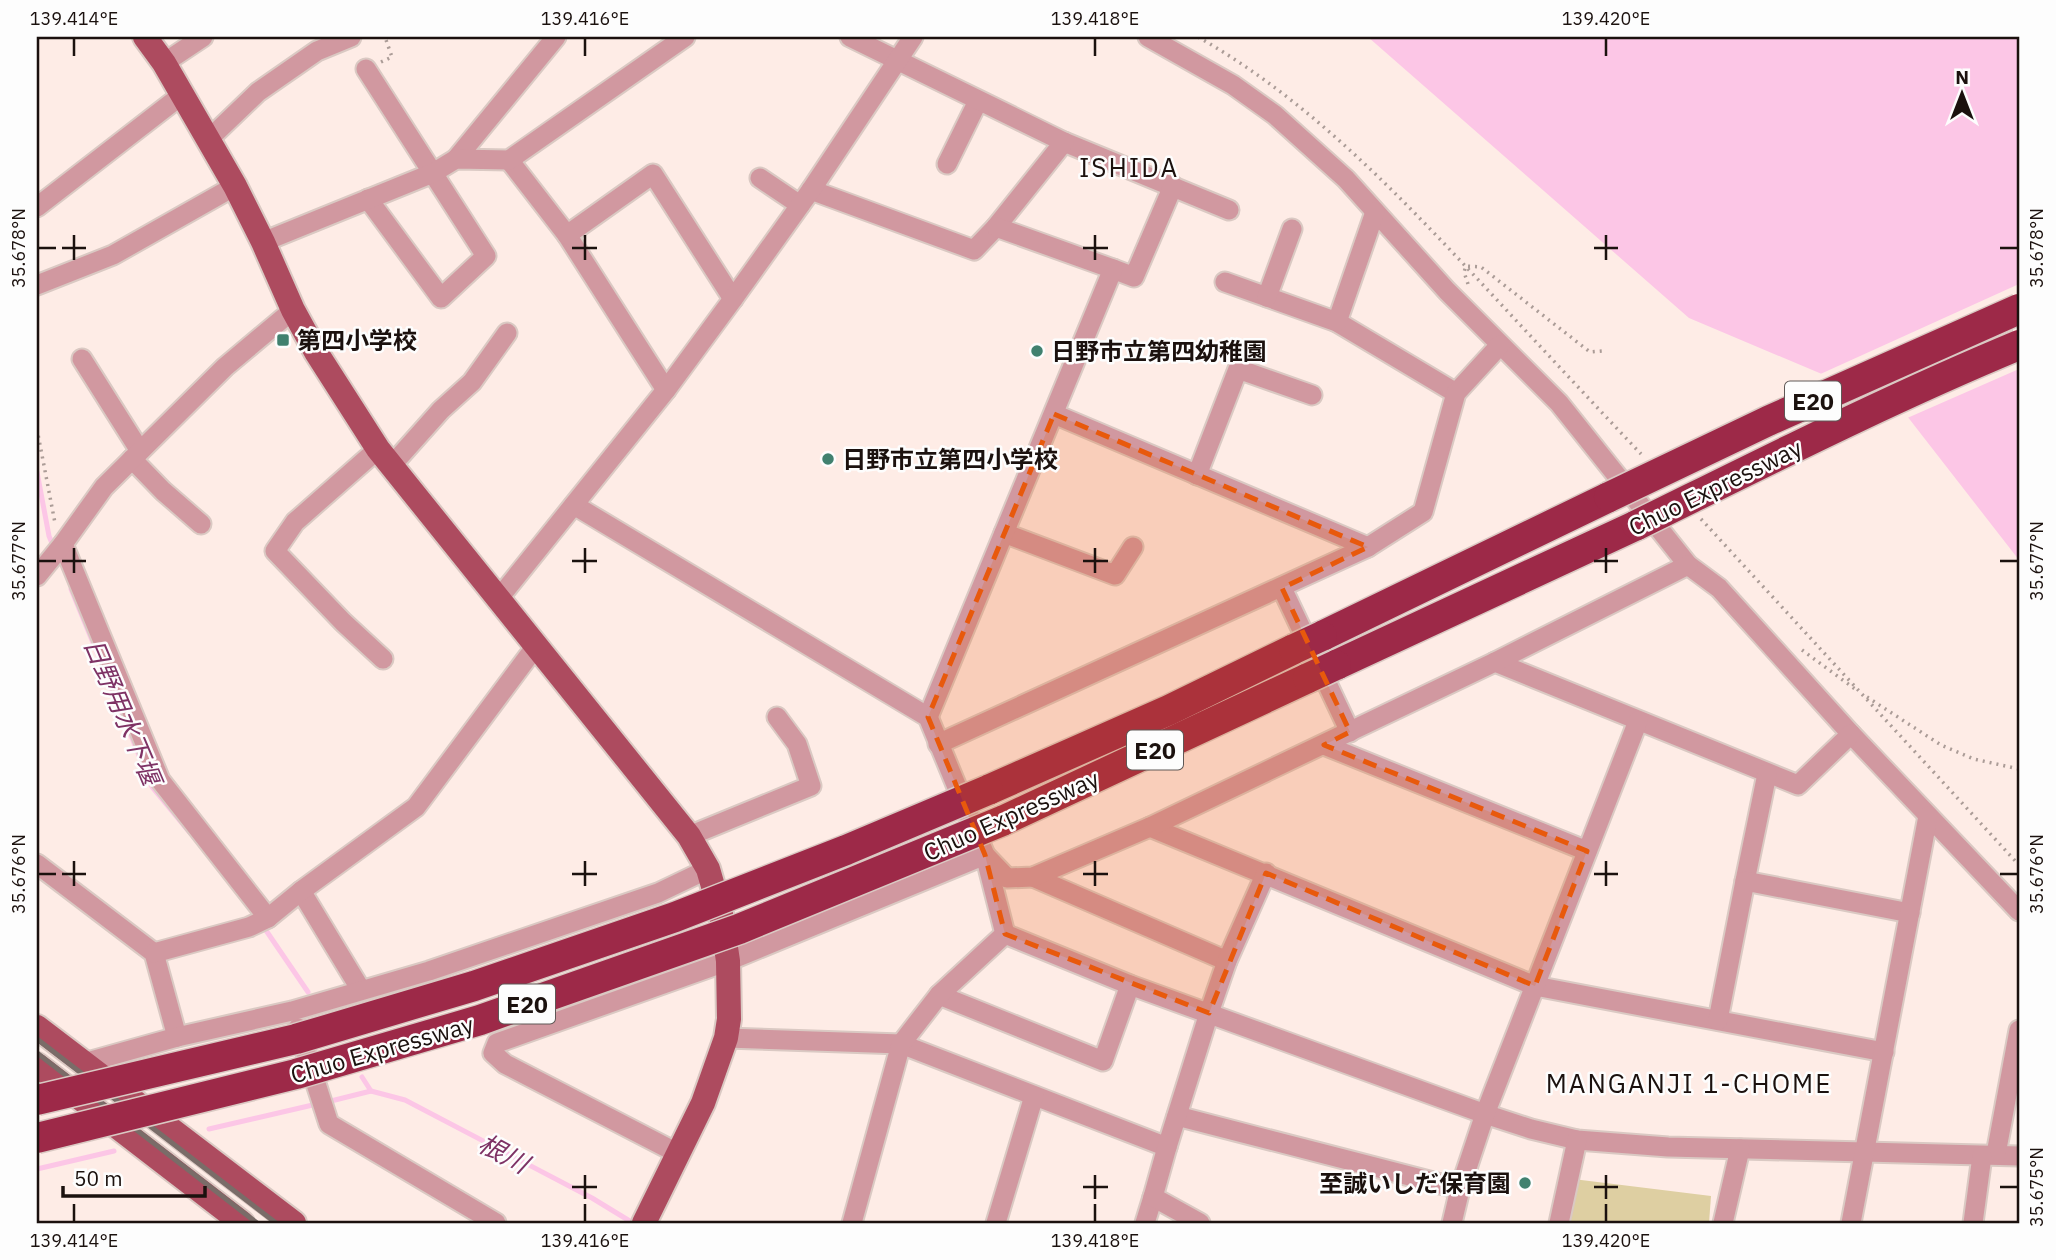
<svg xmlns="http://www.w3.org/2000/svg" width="2056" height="1260" viewBox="0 0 2056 1260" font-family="'IBM Plex Sans','Noto Sans JP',sans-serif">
  <rect width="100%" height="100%" fill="#feece6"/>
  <path fill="#decfa2" d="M 1573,1179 L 1711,1196 L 1709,1223 L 1564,1223 Z"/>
  <path fill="#fcc6e6" d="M 1368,37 L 2019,37 L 2019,560 L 1900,407 L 1689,318 Z"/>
  <path fill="#feece6" d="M 2019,284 L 2019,369 L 1905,419 L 1898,410 L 1816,376 Z"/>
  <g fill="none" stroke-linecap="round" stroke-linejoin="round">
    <g stroke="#fcc6e6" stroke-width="5">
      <path d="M 37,472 L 49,536 L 54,548"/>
      <path d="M 71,589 L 152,787 L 190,833"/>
      <path d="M 263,926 L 308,992"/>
      <path d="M 362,1077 L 371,1091"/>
      <path d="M 327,1102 L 371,1091 L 405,1100 L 592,1198 L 633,1223"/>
      <path d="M 209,1129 L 317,1104"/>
      <path d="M 37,1169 L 114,1151"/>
    </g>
    <g stroke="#dac9c3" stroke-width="23">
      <g id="minor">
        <path d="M 1148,37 L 1233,85 L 1275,115 L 1346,179 L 1447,291 L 1559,403 L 1688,565 L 1719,588 L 1851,734 L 2019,911"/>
        <path d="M 164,63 L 203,37"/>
        <path d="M 366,69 L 486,256 L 441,298 L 368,199"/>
        <path d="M 209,139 L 258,92 L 317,51 L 351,37"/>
        <path d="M 1064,142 L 1229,210"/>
        <path d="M 456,159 L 556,37"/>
        <path d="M 509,160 L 567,235 L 666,390"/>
        <path d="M 947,164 L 978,101"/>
        <path d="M 760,178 L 800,205"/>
        <path d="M 811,190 L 974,250 L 996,227 L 1064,142 L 850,37"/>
        <path d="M 37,207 L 183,94"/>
        <path d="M 567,235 L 653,174 L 733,299"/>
        <path d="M 263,242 L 433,173 L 456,159 L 509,160 L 685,37"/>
        <path d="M 1113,269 L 1134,277 L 1173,186"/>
        <path d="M 1225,282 L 1337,322 L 1456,393"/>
        <path d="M 37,285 L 113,255 L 235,186"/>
        <path d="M 1267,297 L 1292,229"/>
        <path d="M 1337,322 L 1375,212"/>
        <path d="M 82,359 L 140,451"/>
        <path d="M 1054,414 L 1368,547"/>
        <path d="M 378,449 L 295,522 L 275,551 L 343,622 L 383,659"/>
        <path d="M 132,459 L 163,491 L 201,524"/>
        <path d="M 392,465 L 441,410 L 472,382 L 507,333"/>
        <path d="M 1197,475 L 1238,369 L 1312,395"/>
        <path d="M 574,505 L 928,717 L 985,855 L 1005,934"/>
        <path d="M 1004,533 L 1115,575 L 1133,547"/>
        <path d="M 63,544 L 160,780 L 268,918"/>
        <path d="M 37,576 L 63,544 L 104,487 L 225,367 L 293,310"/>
        <path d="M 1282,588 L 1350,732"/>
        <path d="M 499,598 L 666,390 L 733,299 L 811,190 L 913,37"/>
        <path d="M 1495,662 L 1798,785 L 1851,734"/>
        <path d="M 928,717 L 1113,269 L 996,227"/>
        <path d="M 938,744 L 1368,547 L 1423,512 L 1456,393 L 1500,345"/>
        <path d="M 1324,745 L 1587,851"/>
        <path d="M 1150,827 L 1535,986 L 1884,1052"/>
        <path d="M 689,836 L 811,786 L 797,744 L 777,717"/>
        <path d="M 37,864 L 154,953 L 177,1037"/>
        <path d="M 1033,877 L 1227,961"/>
        <path d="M 1745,881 L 1767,774"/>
        <path d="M 301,891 L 361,990"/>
        <path d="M 1005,934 L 1130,985 L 1485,1114 L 1531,1129 L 1577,1140 L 1668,1147 L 2019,1156"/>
        <path d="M 154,953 L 249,927 L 268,918 L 301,891 L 416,807 L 536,646"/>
        <path d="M 939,995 L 1103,1061 L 1130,985"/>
        <path d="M 1718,1020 L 1745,881 L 1910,913"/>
        <path d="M 298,1028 L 329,1124 L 496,1223"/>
        <path d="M 726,1038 L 901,1044 L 1167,1147"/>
        <path d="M 84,1063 L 177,1037 L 292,1011 L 429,971 L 658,893 L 708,869"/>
        <path d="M 1177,1116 L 1460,1189"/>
        <path d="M 679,1154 L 505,1064 L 493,1053 L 497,1043 L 728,961 L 985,855 L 1007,878 L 1033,877 L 1150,827 L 1495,662 L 1688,565"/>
        <path d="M 1996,1154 L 2019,1030"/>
        <path d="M 852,1223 L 901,1044 L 939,995 L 1005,934"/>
        <path d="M 996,1223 L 1034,1096"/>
        <path d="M 1145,1223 L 1153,1197"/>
        <path d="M 1200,1223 L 1153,1197 L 1167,1147 L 1209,1013 L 1227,961 L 1266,873"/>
        <path d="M 1452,1223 L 1460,1189 L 1485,1114 L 1638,721"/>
        <path d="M 1559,1223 L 1577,1140"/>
        <path d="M 1723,1223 L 1740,1149"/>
        <path d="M 1851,1223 L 1928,816"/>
        <path d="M 1973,1223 L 1982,1156"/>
      </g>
    </g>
    <g stroke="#dac9c3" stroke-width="28">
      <g id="major">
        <path d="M 145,37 L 164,63 L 235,186 L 263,242 L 293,310 L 316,352 L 378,449 L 689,836 L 708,869 L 721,914 L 728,961 L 729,1019 L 726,1038 L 703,1103 L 644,1223"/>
        <path d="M 37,1027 L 294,1223"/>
        <path d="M 37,1065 L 242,1223"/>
      </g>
    </g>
    <g stroke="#dac9c3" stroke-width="33">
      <g id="highway">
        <path d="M 1322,636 L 1609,497"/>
        <path d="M 1336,665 L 1637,525"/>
        <path d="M 988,790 L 1169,710 L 1294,649"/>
        <path d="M 1002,821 L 1308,678"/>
      </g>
    </g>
    <g stroke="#ab9c97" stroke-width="3.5" stroke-dasharray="2 5" stroke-linecap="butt">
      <path d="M 1198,37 C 1309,100 1399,195 1485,287 C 1537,343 1589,399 1641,454"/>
      <path d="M 381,62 L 392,57 L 385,37"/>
      <path d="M 1468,284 L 1464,272 L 1466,266 L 1481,267 L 1590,352 L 1602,351"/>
      <path d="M 37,429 L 55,523"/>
      <path d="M 1701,519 L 2019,865"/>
      <path d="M 1802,650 L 1855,689"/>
      <path d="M 1867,697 L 1941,745 L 1974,759 L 2019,769"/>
    </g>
    <use href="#minor" stroke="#d198a0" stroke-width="19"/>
    <use href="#major" stroke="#ad4b5f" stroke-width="24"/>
    <use href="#highway" stroke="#9d2948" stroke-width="30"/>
    <g stroke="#7a6c68" stroke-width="5">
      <path d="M 37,1039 L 276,1223"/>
      <path d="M 37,1053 L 257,1223"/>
    </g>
    <g stroke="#dac9c3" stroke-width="33" stroke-linecap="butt">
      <g id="highway-bridge">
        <path d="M 1609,497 L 1768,421 L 2019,309"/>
        <path d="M 1637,525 C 1763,463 1889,399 2019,345"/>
        <path d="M 1294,649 L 1322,636"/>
        <path d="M 1308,678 L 1336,665"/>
        <path d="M 37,1100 L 296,1039 L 474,986 L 675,917 L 846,850 L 988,790"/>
        <path d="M 37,1138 L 296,1074 L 480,1020 L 739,929 L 1002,821"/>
      </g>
    </g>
    <use href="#highway-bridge" stroke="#9d2948" stroke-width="30"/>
  </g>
  <path fill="#e8590c" fill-opacity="0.2" stroke="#e8590c" stroke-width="5" stroke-dasharray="14 9" stroke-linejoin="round" d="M 1054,414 L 1368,547 L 1282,588 L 1350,732 L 1324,745 L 1587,851 L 1535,986 L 1266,873 L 1209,1013 L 1005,934 L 985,855 L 928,717 Z"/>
  <path fill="none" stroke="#1b110e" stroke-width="2.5" d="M 74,38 L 74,56M 585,38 L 585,56M 1095,38 L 1095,56M 1606,38 L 1606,56M 74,235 L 74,260M 585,235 L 585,260M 1095,235 L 1095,260M 1606,235 L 1606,260M 38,248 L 56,248M 62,248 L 86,248M 572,248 L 597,248M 1083,248 L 1108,248M 1594,248 L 1618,248M 2000,248 L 2018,248M 74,548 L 74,573M 585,548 L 585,573M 1095,548 L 1095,573M 1606,548 L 1606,573M 38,561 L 56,561M 62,561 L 86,561M 572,561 L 597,561M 1083,561 L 1108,561M 1594,561 L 1618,561M 2000,561 L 2018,561M 74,861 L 74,886M 585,861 L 585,886M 1095,861 L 1095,886M 1606,861 L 1606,886M 38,874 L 56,874M 62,874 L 86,874M 572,874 L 597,874M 1083,874 L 1108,874M 1594,874 L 1618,874M 2000,874 L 2018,874M 585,1175 L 585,1199M 1095,1175 L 1095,1199M 1606,1175 L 1606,1199M 572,1187 L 597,1187M 1083,1187 L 1108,1187M 1594,1187 L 1618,1187M 2000,1187 L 2018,1187M 74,1204 L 74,1222M 585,1204 L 585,1222M 1095,1204 L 1095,1222M 1606,1204 L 1606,1222"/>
  <g fill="#41816f" stroke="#fdfdfd" stroke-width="2.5">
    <rect x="276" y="333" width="14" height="14" rx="3.5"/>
    <circle cx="1037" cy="351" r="7"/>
    <circle cx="828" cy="459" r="7"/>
    <circle cx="1525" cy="1183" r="7"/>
  </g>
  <g text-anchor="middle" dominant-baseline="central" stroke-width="5" stroke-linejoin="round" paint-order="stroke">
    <g fill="#fdfdfd" stroke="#5f5856" stroke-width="2">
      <rect x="1785" y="381.5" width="56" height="39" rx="5"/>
      <rect x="1127" y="730.5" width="56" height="39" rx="5"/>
      <rect x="499" y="984.5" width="56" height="39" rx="5"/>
    </g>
    <g font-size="23" font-weight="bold" fill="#1b110e">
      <text x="1813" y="401">E20</text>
      <text x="1155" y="750">E20</text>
      <text x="527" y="1004">E20</text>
    </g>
    <g font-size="24" font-weight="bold" fill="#1b110e" stroke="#fdfdfd" text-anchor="start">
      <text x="297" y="340">第四小学校</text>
      <text x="1051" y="351">日野市立第四幼稚園</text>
      <text x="842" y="459">日野市立第四小学校</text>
      <text x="1511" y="1183" text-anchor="end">至誠いしだ保育園</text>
    </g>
    <g font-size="24" fill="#1b110e" stroke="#fdfdfd">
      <text transform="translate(1715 487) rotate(-26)">Chuo Expressway</text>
      <text transform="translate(1011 815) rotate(-24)">Chuo Expressway</text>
      <text transform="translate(382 1049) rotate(-16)">Chuo Expressway</text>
    </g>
    <g font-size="26" letter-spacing="2" fill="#1b110e" stroke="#fdfdfd">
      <text x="1129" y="167">ISHIDA</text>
      <text x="1689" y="1083">MANGANJI 1-CHOME</text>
    </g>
    <g font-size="26" font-style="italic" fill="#7e3265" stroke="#fdfdfd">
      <text transform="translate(123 711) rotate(67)">日野用水下堰</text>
      <text transform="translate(504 1153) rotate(28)">根川</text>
    </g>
  </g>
  <rect width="2056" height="1260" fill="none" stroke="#fdfdfd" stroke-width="77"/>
  <g transform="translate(1962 94)" stroke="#fdfdfd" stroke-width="5" paint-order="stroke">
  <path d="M0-5L12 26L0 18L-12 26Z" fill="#1b110e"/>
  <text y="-10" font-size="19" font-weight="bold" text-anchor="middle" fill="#1b110e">N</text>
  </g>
  <path d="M63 1186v10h142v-10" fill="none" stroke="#1b110e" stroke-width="3.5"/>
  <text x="74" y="1186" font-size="21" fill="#1b110e" stroke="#fdfdfd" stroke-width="5" paint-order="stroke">50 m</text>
  <rect x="38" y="38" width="1980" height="1184" fill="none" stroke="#1b110e" stroke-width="2.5"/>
  <g font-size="18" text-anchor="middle" fill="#1b110e">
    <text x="74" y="25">139.414°E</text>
    <text x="585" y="25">139.416°E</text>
    <text x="1095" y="25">139.418°E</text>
    <text x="1606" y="25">139.420°E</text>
    <text transform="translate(19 248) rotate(-90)" y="6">35.678°N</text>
    <text transform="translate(2037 248) rotate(-90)" y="6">35.678°N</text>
    <text transform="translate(19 561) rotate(-90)" y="6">35.677°N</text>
    <text transform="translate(2037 561) rotate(-90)" y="6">35.677°N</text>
    <text transform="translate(19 874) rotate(-90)" y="6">35.676°N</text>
    <text transform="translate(2037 874) rotate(-90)" y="6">35.676°N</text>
    <text transform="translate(2037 1187) rotate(-90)" y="6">35.675°N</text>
    <text x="74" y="1247">139.414°E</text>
    <text x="585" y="1247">139.416°E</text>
    <text x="1095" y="1247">139.418°E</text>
    <text x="1606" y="1247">139.420°E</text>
  </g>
</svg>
